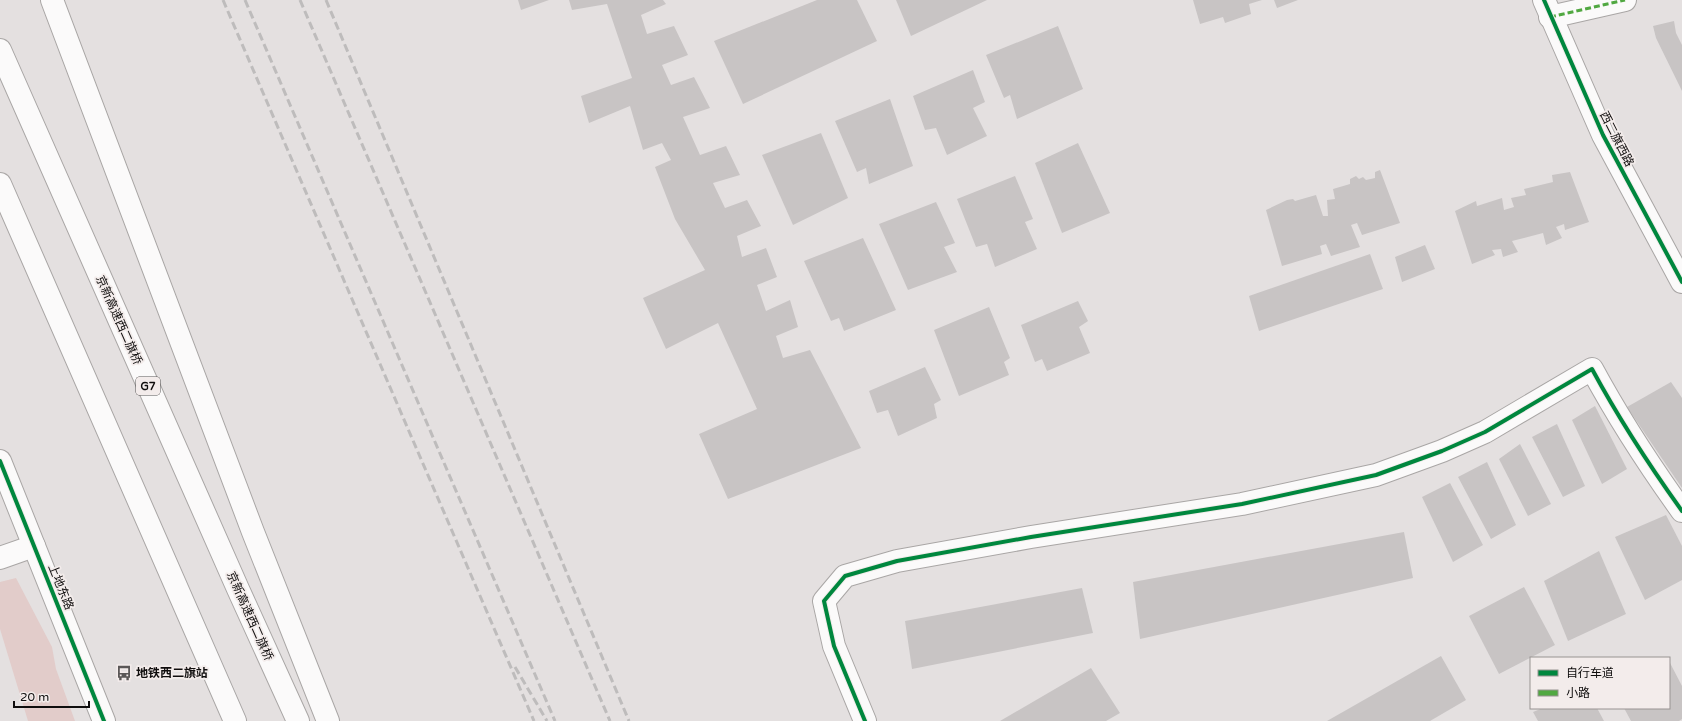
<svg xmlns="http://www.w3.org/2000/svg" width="1682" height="721" viewBox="0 0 1682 721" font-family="'Varela Round','Noto Sans SC',sans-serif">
  <rect width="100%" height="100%" fill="#e4e0e0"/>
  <path fill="#e2ccca" d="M 16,578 L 52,647 L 56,669 L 75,721 L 28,721 L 0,629 L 0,582 Z"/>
  <g fill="#c8c4c4">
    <path d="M 518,0 L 549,0 L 521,10 Z"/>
    <path d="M 569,0 L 663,0 L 666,4 L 641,15 L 647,34 L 674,26 L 688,55 L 662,65 L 671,85 L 694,77 L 710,108 L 683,117 L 700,155 L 726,146 L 740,175 L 713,183 L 725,208 L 747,200 L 761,226 L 737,236 L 742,257 L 766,248 L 777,277 L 757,285 L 766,311 L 790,300 L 798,327 L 776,336 L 783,358 L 810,350 L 861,448 L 728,499 L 699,434 L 757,409 L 718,323 L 666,349 L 643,298 L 705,270 L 675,219 L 655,167 L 671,160 L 662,143 L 643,150 L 630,106 L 589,123 L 581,96 L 632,78 L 607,4 L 572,10 Z"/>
    <path d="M 817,0 L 857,0 L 877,41 L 743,104 L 714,41 Z"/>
    <path d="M 896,0 L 987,0 L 911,36 Z"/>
    <path d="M 1193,0 L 1262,0 L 1249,4 L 1251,14 L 1225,23 L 1223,17 L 1200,24 Z"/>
    <path d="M 1274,0 L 1298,0 L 1277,8 Z"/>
    <path d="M 1674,21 L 1676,33 L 1682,45 L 1682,91 L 1656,38 L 1653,26 Z"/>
    <path d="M 1058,26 L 1083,89 L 1017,119 L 1010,95 L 1004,98 L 986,55 Z"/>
    <path d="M 973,70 L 985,102 L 973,108 L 987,136 L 947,155 L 936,128 L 925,130 L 913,96 Z"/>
    <path d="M 890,99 L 913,166 L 869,184 L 866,168 L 857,172 L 835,121 Z"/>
    <path d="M 821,133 L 848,198 L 793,225 L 762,155 Z"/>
    <path d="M 1078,143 L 1110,213 L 1062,233 L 1035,163 Z"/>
    <path d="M 1380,170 L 1400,223 L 1362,235 L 1357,223 L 1351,225 L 1360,247 L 1331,256 L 1326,244 L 1320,246 L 1322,254 L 1282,266 L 1266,210 L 1287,200 L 1293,199 L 1295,201 L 1316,195 L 1323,216 L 1328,216 L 1327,200 L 1335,199 L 1333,189 L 1350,184 L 1350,179 L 1356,176 L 1359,179 L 1363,177 L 1366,180 L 1375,178 L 1375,172 Z"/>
    <path d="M 1570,172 L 1589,222 L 1565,230 L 1564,224 L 1556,227 L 1562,238 L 1546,245 L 1543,233 L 1512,241 L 1518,252 L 1503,257 L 1501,249 L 1492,250 L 1495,255 L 1472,264 L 1455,211 L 1476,201 L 1477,206 L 1502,198 L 1504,210 L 1514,207 L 1511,198 L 1526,195 L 1524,189 L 1553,182 L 1552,175 Z"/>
    <path d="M 1015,176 L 1033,219 L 1025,222 L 1037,249 L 995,267 L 987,244 L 976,247 L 957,199 Z"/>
    <path d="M 936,202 L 955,243 L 944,247 L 957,272 L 908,290 L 879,224 Z"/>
    <path d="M 863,238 L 896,310 L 844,331 L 839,318 L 831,321 L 804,261 Z"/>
    <path d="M 1425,245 L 1435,269 L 1402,282 L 1395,257 Z"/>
    <path d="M 1370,254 L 1383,289 L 1259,331 L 1249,296 Z"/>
    <path d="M 1078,301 L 1088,321 L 1079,327 L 1090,353 L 1047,371 L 1042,359 L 1035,362 L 1021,325 Z"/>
    <path d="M 989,307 L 1010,358 L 1004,362 L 1009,375 L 959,396 L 934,330 Z"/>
    <path d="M 925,367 L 941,400 L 934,404 L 937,418 L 898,436 L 888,410 L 877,413 L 869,391 Z"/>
    <path d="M 1671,382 L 1682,398 L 1682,488 L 1627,407 Z"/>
    <path d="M 1595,406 L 1627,469 L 1602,484 L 1572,420 Z"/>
    <path d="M 1557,424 L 1585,486 L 1563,497 L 1532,437 Z"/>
    <path d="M 1520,444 L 1551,504 L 1528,516 L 1499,459 Z"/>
    <path d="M 1487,462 L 1516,525 L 1491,539 L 1458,477 Z"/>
    <path d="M 1450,483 L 1483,545 L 1453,562 L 1422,497 Z"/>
    <path d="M 1666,515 L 1682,546 L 1682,580 L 1645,600 L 1615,537 Z"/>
    <path d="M 1404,532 L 1413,578 L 1140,639 L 1133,582 Z"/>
    <path d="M 1599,551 L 1626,614 L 1568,641 L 1544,581 Z"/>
    <path d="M 1524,587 L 1555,645 L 1499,674 L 1469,616 Z"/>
    <path d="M 1082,588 L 1093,633 L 912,669 L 905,621 Z"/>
    <path d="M 1441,656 L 1466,700 L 1430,721 L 1327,721 Z"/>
    <path d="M 1669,661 L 1682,686 L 1682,719 L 1679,721 L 1631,721 L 1624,708 L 1669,708 Z"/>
    <path d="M 1091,668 L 1120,713 L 1106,721 L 1000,721 Z"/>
    <path d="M 1543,708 L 1597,708 L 1604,721 L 1538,721 L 1533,712 Z"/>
  </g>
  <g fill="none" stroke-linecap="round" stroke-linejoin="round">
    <g stroke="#a9a6a5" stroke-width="24">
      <g id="minor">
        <path d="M 1544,0 L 1603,135 L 1682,282"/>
        <path d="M 1550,17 L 1625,0"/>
        <path d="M 0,461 L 104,721"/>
        <path d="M 0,558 L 34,546"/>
        <path d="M 865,721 L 834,646 L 824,601 L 845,576 L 897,561 L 1031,537 L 1242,504 L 1376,475 L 1442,451 L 1485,432 L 1592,369 C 1619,419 1649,465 1682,511"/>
      </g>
    </g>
    <g stroke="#a9a6a5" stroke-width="24">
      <g id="highway">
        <path d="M 52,0 L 253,532 L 328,721"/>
        <path d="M 0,50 L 238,589 L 298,721"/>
        <path d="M 0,184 L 235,721"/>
      </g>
    </g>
    <use href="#minor" stroke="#fbfafa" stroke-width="22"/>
    <use href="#highway" stroke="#fbfafa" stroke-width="22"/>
    <g stroke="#bebcbc" stroke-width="3" stroke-dasharray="8 4" stroke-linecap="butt">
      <path d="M 223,0 L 534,721"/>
      <path d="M 245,0 L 555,721"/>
      <path d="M 300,0 L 610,721"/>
      <path d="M 326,0 L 629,721"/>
      <path d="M 515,667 L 547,721"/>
    </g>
    <path stroke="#51a841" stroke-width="3" stroke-dasharray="6 3" stroke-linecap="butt" d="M 1550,17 L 1625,0"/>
    <g stroke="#f3eceb" stroke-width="6">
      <g id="cycleway">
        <path d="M 1544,0 L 1603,135 L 1682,282"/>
        <path d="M 0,461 L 104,721"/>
        <path d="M 865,721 L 834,646 L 824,601 L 845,576 L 897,561 L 1031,537 L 1242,504 L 1376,475 L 1442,451 L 1485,432 L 1592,369 C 1619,419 1649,465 1682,511"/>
      </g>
    </g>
    <use href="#cycleway" stroke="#00873e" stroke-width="4"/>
  </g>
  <defs>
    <g id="bus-bare" transform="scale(1.2)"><path d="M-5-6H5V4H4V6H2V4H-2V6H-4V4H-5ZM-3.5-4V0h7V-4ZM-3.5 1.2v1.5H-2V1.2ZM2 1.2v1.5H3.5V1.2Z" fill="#5a5757" stroke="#f3eceb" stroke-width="2.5" paint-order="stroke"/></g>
  </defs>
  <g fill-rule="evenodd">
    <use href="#bus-bare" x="124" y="673"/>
  </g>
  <g text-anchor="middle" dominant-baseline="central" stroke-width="3.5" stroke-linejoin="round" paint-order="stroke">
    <rect fill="#f3eceb" stroke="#535050" stroke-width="1" x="136" y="377" width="24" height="18" rx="3"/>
    <g font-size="11" font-weight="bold" fill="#0f0d0d">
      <text x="148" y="386">G7</text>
    </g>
    <g font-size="12" fill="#0f0d0d" stroke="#f3eceb">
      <text transform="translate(1617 139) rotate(63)">西二旗西路</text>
      <text transform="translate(119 320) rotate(66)">京新高速西二旗桥</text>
      <text transform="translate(61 587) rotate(68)">上地东路</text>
      <text transform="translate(250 616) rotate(66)">京新高速西二旗桥</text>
    </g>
    <g font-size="12" font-weight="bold" fill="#0f0d0d" stroke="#f3eceb" text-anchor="start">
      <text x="136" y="673">地铁西二旗站</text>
    </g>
  </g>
  <rect x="1530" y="657" width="140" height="52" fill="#f3eceb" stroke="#989392"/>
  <rect x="1538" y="670" width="20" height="6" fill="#00873e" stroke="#989392"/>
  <text x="1566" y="677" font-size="12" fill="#0f0d0d">自行车道</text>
  <rect x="1538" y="690" width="20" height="6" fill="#51a841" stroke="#989392"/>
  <text x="1566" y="697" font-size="12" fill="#0f0d0d">小路</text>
  <path d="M14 701v6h75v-6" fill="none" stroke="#0f0d0d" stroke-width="2"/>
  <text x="20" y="701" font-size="12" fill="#0f0d0d" stroke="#f3eceb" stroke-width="3" paint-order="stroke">20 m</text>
</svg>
